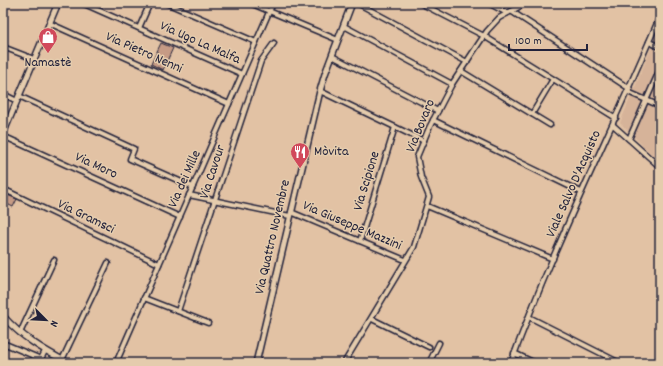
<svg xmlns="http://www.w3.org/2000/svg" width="663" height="366" viewBox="0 0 663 366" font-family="Dekko,sans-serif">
  <rect width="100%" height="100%" fill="#e2c2a4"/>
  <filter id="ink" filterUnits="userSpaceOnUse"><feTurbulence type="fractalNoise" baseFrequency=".025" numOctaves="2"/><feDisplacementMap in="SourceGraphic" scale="8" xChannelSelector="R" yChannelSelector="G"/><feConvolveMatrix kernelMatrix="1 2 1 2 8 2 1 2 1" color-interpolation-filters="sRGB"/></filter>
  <g filter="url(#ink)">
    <path fill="#d6b399" d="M 660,27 L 660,162 L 620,123 Z"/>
    <g fill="#c69b85" stroke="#22223b">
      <path d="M 161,43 L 173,48 L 163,70 L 151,64 Z"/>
      <path d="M 3,193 L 17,199 L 13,207 L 7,204 L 3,213 Z"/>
    </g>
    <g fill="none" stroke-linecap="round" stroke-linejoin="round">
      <g stroke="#22223b" stroke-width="7">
        <g id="minor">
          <path d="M 82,3 L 242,74"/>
          <path d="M 166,3 L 256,42"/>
          <path d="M 250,3 L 338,40"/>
          <path d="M 357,3 L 467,62"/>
          <path d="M 420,3 L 484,36 L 616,118"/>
          <path d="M 488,3 L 507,13"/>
          <path d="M 511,11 L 630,89"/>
          <path d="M 49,23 L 229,104"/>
          <path d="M 344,26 L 452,84"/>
          <path d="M 139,28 L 150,3"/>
          <path d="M 649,42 L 660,47"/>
          <path d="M 3,47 L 34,59"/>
          <path d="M 332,56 L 438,111"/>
          <path d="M 461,71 L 550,125"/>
          <path d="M 320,91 L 424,141"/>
          <path d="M 628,92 L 660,106"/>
          <path d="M 3,94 L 17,101"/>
          <path d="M 19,96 L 134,149 L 130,159 L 193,187"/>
          <path d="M 532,114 L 553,79"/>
          <path d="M 433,120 L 581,192"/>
          <path d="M 613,125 L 660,167"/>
          <path d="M 3,136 L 180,217"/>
          <path d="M 629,139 L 660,69"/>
          <path d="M 3,189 L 159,264"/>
          <path d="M 189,195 L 290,216"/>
          <path d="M 427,206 L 553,259"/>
          <path d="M 291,212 L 405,260"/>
          <path d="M 360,241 L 395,127"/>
          <path d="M 144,298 L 208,323"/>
          <path d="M 178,311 L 261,61 L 274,43"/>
          <path d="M 529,317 L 620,363"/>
          <path d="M 372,319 L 429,347"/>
          <path d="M 20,333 L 54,260"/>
          <path d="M 3,343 L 41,359"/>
          <path d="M 514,353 L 535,363"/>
          <path d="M 62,360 L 108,263"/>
          <path d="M 39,363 L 45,351"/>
          <path d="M 116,363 L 273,3"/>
          <path d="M 344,363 L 414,247 L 429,197 L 421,177 L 417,157 L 429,128 L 452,84 L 487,31 L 499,18 L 526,3"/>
          <path d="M 429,363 L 439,343"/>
          <path d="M 511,363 C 554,245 611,132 660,16"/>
        </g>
      </g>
      <g stroke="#22223b" stroke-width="8">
        <g id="tertiary">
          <path d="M 3,134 L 58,3"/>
          <path d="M 3,316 C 21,337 44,350 68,363"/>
          <path d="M 256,363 L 320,91 L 325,74 L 352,3"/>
        </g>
      </g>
      <use href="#minor" stroke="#e5ccad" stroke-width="4"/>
      <use href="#tertiary" stroke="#e5ccad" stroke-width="5"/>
    </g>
  </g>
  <defs>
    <g id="shop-pin" transform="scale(1)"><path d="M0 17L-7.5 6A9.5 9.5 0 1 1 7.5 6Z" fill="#d1495b" stroke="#e5ccad"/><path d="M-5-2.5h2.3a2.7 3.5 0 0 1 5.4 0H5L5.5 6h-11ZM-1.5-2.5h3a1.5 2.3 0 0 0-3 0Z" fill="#fff"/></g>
    <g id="restaurant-pin" transform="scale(1)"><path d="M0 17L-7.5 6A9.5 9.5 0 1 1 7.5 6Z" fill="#d1495b" stroke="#e5ccad"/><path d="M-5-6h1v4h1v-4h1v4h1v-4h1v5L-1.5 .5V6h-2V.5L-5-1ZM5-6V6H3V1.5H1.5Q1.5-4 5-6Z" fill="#fff"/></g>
  </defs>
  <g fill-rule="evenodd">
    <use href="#shop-pin" x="48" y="37"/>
    <use href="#restaurant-pin" x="300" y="152"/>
  </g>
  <g text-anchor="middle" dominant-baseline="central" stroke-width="3" stroke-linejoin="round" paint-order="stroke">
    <g font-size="14" fill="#22223b" stroke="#e5ccad">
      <text transform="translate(200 43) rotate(24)">Via Ugo La Malfa</text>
      <text transform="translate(144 53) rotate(24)">Via Pietro Nenni</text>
      <text transform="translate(421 126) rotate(-68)">Via Bovaro</text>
      <text transform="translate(96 166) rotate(25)">Via Moro</text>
      <text transform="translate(213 172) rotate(-72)">Via Cavour</text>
      <text transform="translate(185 179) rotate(-66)">Via dei Mille</text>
      <text transform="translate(367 181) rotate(-73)">Via Scipione</text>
      <text transform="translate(574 184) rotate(-66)">Viale Salvo D'Acquisto</text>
      <text transform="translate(86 217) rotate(26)">Via Gramsci</text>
      <text transform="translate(352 226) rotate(23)">Via Giuseppe Mazzini</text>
      <text transform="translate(273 237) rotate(-77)">Via Quattro Novembre</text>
    </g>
    <g font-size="14" fill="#22223b" stroke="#e5ccad">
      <text x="48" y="63">Namastè</text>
      <text x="314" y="152" text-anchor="start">Mòvita</text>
    </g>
  </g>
  <rect width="663" height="366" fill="none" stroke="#e5ccad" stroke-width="16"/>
  <rect x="8" y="8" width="647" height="350" fill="none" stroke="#22223b" stroke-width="1.5" filter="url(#ink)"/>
  <g transform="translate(46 320) rotate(114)" stroke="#e5ccad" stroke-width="3" paint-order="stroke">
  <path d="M0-3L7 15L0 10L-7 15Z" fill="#22223b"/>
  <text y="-6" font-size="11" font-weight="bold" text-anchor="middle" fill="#22223b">N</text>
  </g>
  <path d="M509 44v6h78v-6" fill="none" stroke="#22223b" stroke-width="2"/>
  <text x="515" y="44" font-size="12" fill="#22223b" stroke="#e5ccad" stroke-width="3" paint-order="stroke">100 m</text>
</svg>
